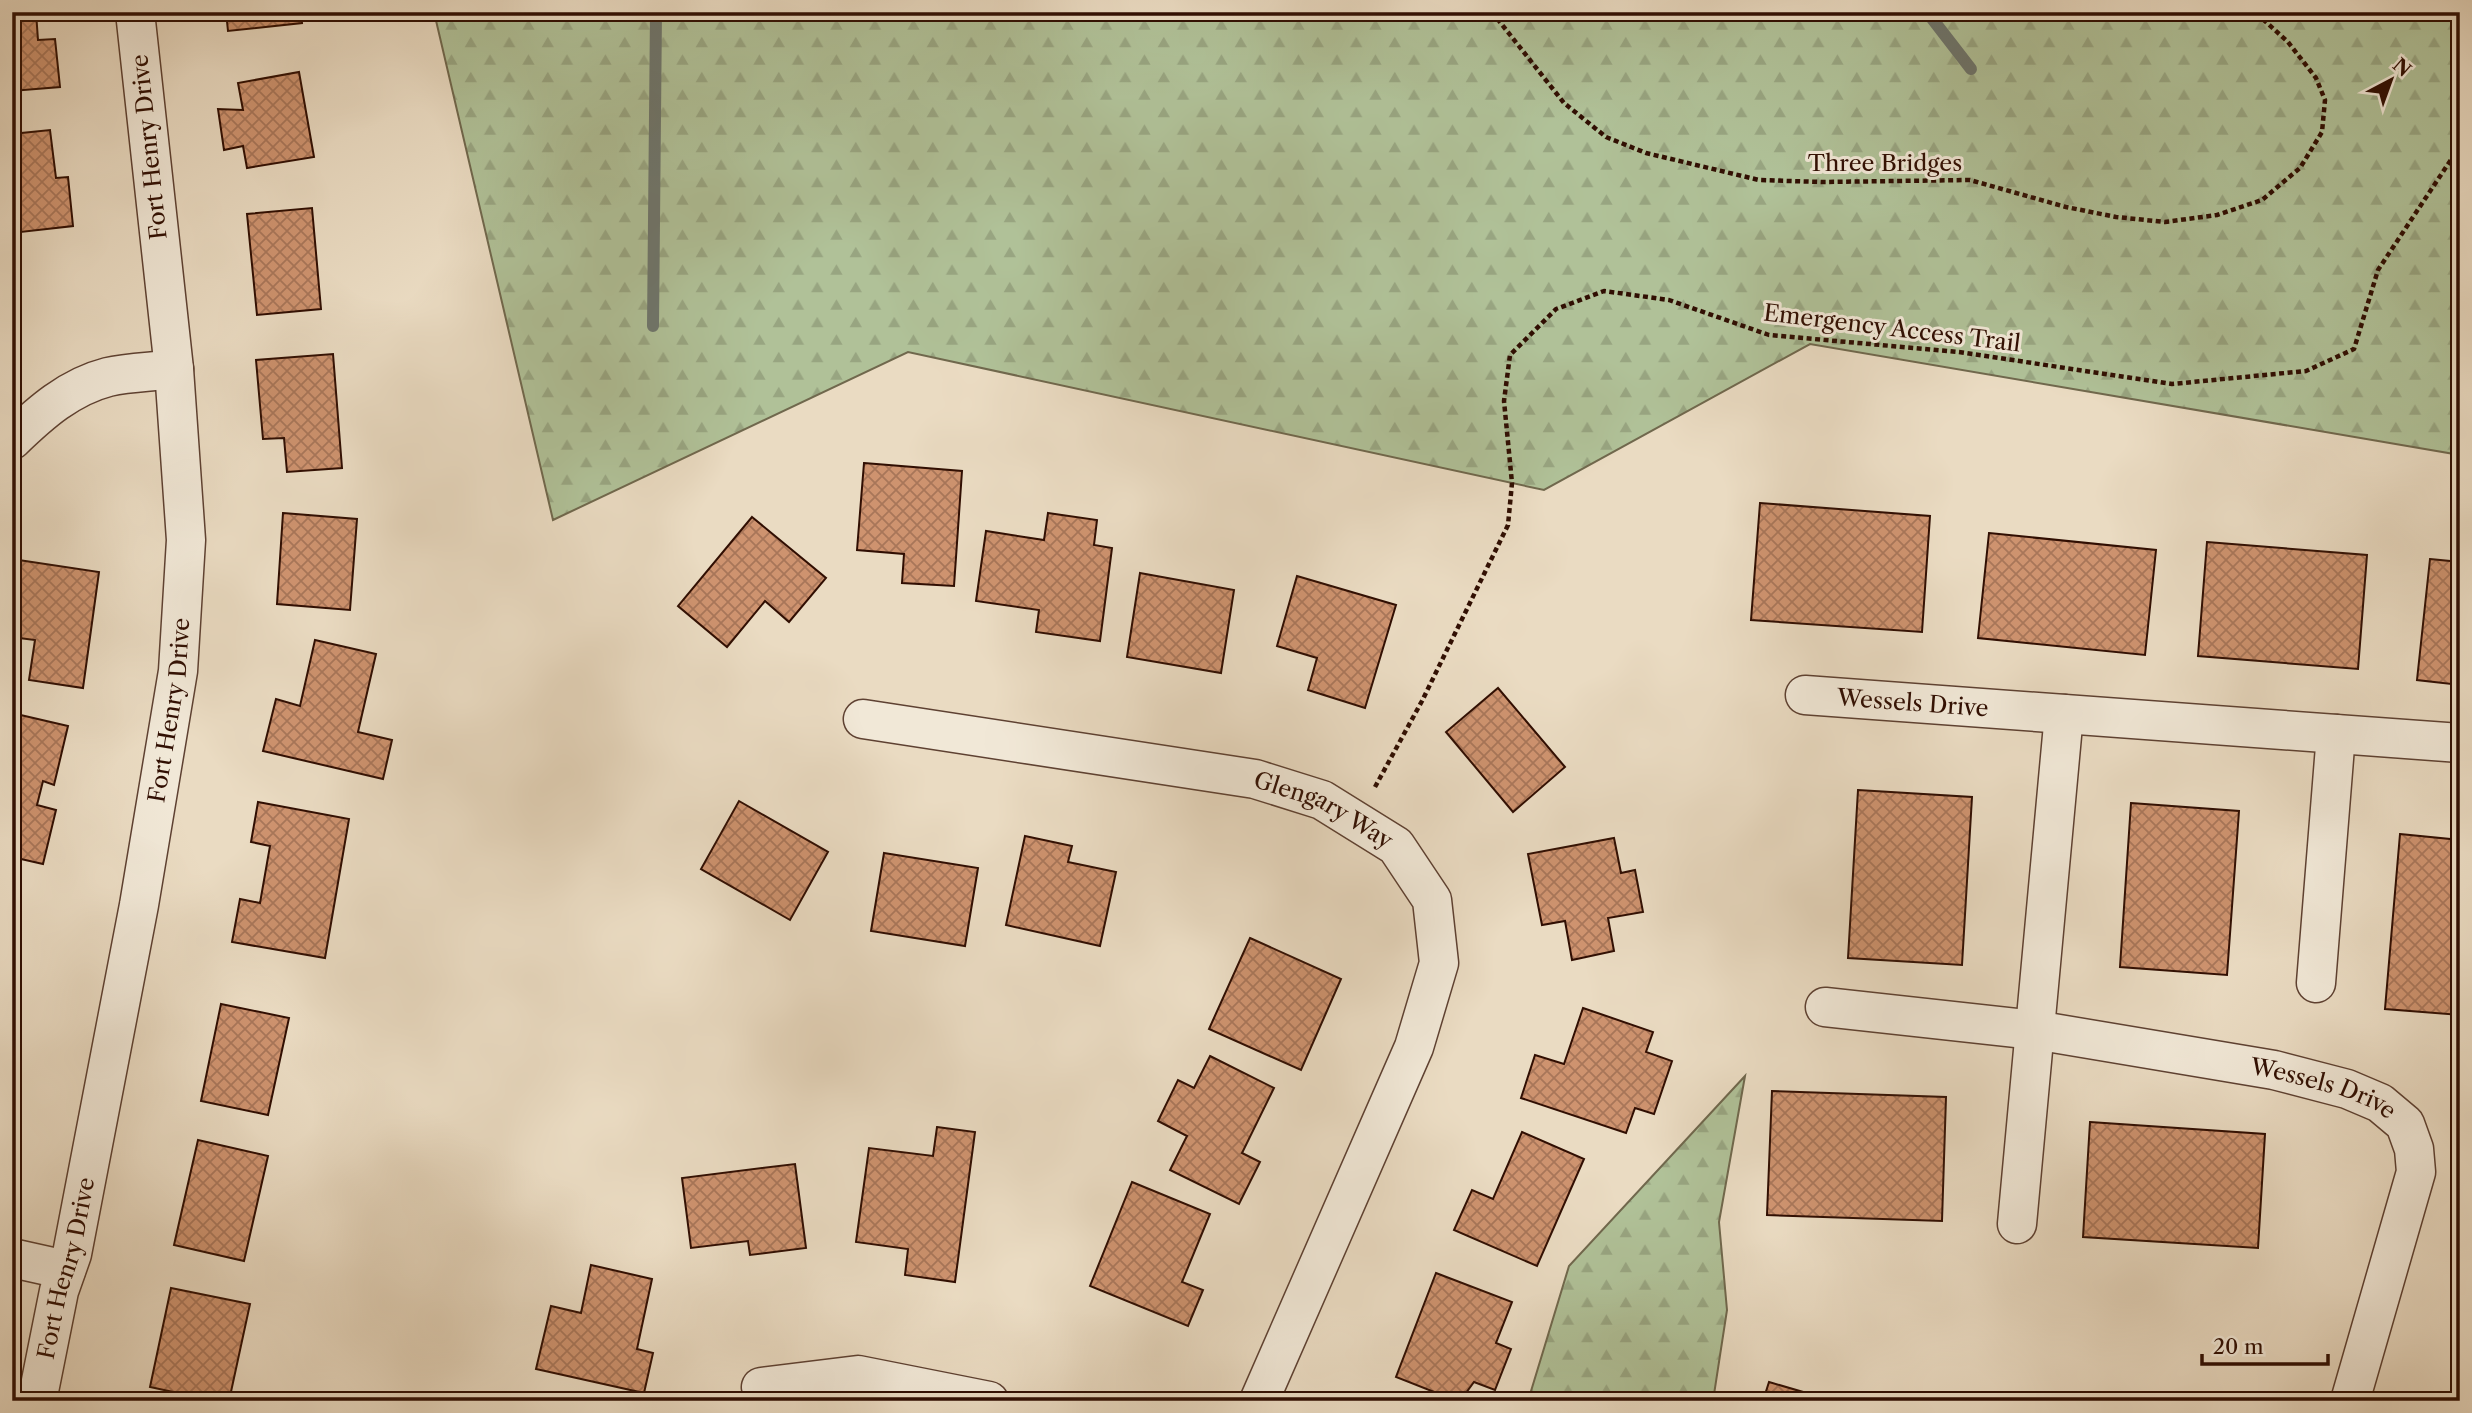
<svg xmlns="http://www.w3.org/2000/svg" width="2472" height="1413" viewBox="0 0 2472 1413" font-family="'Libre Caslon Text',serif">
  <defs>
    <pattern id="forest-firs" width="22" height="20" patternUnits="userSpaceOnUse" patternTransform="scale(1.75)"><rect width="22" height="20" fill="#b0c198"/><path d="M5 1l3.5 6h-7zM16 11l3.5 6h-7z" fill="#98a581"/></pattern>
    <pattern id="building-cross-hatch" width="8" height="8" patternUnits="userSpaceOnUse" patternTransform="scale(1.75)"><rect width="8" height="8" fill="#ce936f"/><path d="M0 0l8 8M0 8l8-8" fill="none" stroke="#a87659"/></pattern>
  </defs>
  <rect width="100%" height="100%" fill="#eadbc2"/>
  <filter id="stains"><feTurbulence type="fractalNoise" baseFrequency=".00286" numOctaves="4"/><feColorMatrix values="0 0 0 0 .2 0 0 0 0 .09 0 0 0 0 .02 0 0 0 .5 -.17"/></filter>
  <radialGradient id="worn" r=".72"><stop offset=".6" stop-color="#630" stop-opacity="0"/><stop offset="1" stop-color="#630" stop-opacity=".3"/></radialGradient>
  <g fill="url(#forest-firs)" stroke="#70684d" stroke-width="2">
    <path d="M 434,12 L 2460,12 L 2460,455 L 1810,344 L 1544,490 L 908,352 L 553,520 Z"/>
    <path d="M 1745,1076 L 1719,1222 L 1727,1310 L 1713,1401 L 1528,1401 L 1569,1266 Z"/>
  </g>
  <g fill="none" stroke-linecap="round" stroke-linejoin="round">
    <g stroke="#6e766d" stroke-width="12">
      <path d="M 1927,12 L 1971,69"/>
      <path d="M 653,326 L 656,12"/>
    </g>
  </g>
  <g fill="url(#building-cross-hatch)" stroke="#300e02" stroke-width="2">
    <path d="M 12,12 L 36,12 L 38,40 L 55,39 L 60,87 L 12,91 Z"/>
    <path d="M 226,12 L 301,12 L 302,23 L 228,31 Z"/>
    <path d="M 299,72 L 314,157 L 247,168 L 243,146 L 224,150 L 218,109 L 243,110 L 238,83 Z"/>
    <path d="M 50,130 L 56,178 L 68,177 L 73,226 L 12,233 L 12,134 Z"/>
    <path d="M 312,208 L 321,309 L 257,315 L 247,214 Z"/>
    <path d="M 333,354 L 342,468 L 287,472 L 284,438 L 263,439 L 256,360 Z"/>
    <path d="M 864,463 L 962,471 L 954,586 L 902,583 L 904,554 L 857,550 Z"/>
    <path d="M 1760,503 L 1930,516 L 1922,632 L 1751,620 Z"/>
    <path d="M 283,513 L 357,519 L 350,610 L 277,604 Z"/>
    <path d="M 1048,513 L 1097,520 L 1094,545 L 1112,548 L 1100,641 L 1036,632 L 1039,610 L 976,601 L 986,531 L 1044,540 Z"/>
    <path d="M 752,517 L 826,578 L 789,622 L 765,601 L 727,647 L 678,606 Z"/>
    <path d="M 1989,533 L 2156,550 L 2145,655 L 1978,638 Z"/>
    <path d="M 2207,542 L 2367,555 L 2358,669 L 2198,656 Z"/>
    <path d="M 12,559 L 99,572 L 83,688 L 29,680 L 35,640 L 12,637 Z"/>
    <path d="M 2430,559 L 2460,562 L 2460,685 L 2417,680 Z"/>
    <path d="M 1140,573 L 1234,590 L 1221,673 L 1127,657 Z"/>
    <path d="M 1297,576 L 1396,605 L 1365,708 L 1308,690 L 1317,658 L 1277,646 Z"/>
    <path d="M 315,640 L 376,654 L 358,732 L 392,740 L 383,779 L 263,751 L 276,699 L 300,706 Z"/>
    <path d="M 1498,688 L 1565,767 L 1513,812 L 1446,732 Z"/>
    <path d="M 12,713 L 68,726 L 54,785 L 43,781 L 37,805 L 56,810 L 43,864 L 12,857 Z"/>
    <path d="M 1858,790 L 1972,797 L 1962,965 L 1848,958 Z"/>
    <path d="M 739,801 L 828,852 L 790,920 L 701,869 Z"/>
    <path d="M 258,802 L 349,819 L 325,958 L 232,942 L 240,899 L 260,903 L 270,846 L 251,842 Z"/>
    <path d="M 2131,803 L 2239,811 L 2227,975 L 2120,967 Z"/>
    <path d="M 2400,834 L 2460,840 L 2460,1015 L 2385,1009 Z"/>
    <path d="M 1025,836 L 1072,846 L 1068,862 L 1116,872 L 1100,946 L 1006,925 Z"/>
    <path d="M 1614,838 L 1621,873 L 1635,870 L 1643,912 L 1608,918 L 1614,951 L 1572,960 L 1565,921 L 1542,925 L 1528,854 Z"/>
    <path d="M 884,853 L 978,868 L 965,946 L 871,931 Z"/>
    <path d="M 1250,938 L 1341,979 L 1301,1070 L 1209,1029 Z"/>
    <path d="M 221,1004 L 289,1018 L 268,1115 L 201,1101 Z"/>
    <path d="M 1583,1008 L 1653,1032 L 1646,1052 L 1672,1061 L 1654,1114 L 1635,1108 L 1626,1133 L 1521,1098 L 1535,1055 L 1564,1064 Z"/>
    <path d="M 1210,1056 L 1274,1088 L 1242,1153 L 1260,1162 L 1239,1204 L 1170,1170 L 1187,1136 L 1158,1121 L 1178,1080 L 1194,1088 Z"/>
    <path d="M 1772,1091 L 1946,1097 L 1942,1221 L 1767,1215 Z"/>
    <path d="M 2090,1122 L 2265,1134 L 2258,1248 L 2083,1237 Z"/>
    <path d="M 937,1127 L 975,1132 L 955,1282 L 905,1275 L 908,1249 L 856,1242 L 869,1148 L 933,1156 Z"/>
    <path d="M 1522,1132 L 1584,1159 L 1537,1266 L 1454,1230 L 1472,1190 L 1493,1199 Z"/>
    <path d="M 198,1140 L 268,1156 L 244,1261 L 174,1245 Z"/>
    <path d="M 795,1164 L 806,1248 L 750,1255 L 748,1241 L 691,1248 L 682,1178 Z"/>
    <path d="M 1132,1182 L 1210,1214 L 1182,1282 L 1203,1290 L 1188,1326 L 1090,1286 Z"/>
    <path d="M 591,1265 L 652,1279 L 637,1349 L 653,1353 L 644,1393 L 536,1369 L 551,1306 L 581,1313 Z"/>
    <path d="M 1436,1273 L 1512,1302 L 1496,1343 L 1511,1349 L 1495,1390 L 1474,1382 L 1460,1401 L 1457,1401 L 1396,1377 Z"/>
    <path d="M 171,1288 L 250,1304 L 229,1401 L 215,1401 L 150,1387 Z"/>
    <path d="M 1769,1382 L 1834,1401 L 1763,1401 Z"/>
  </g>
  <g fill="none" stroke-linecap="round" stroke-linejoin="round">
    <g stroke="#5e4132" stroke-width="41">
      <g id="minor">
        <path d="M 12,440 C 40,413 69,387 108,377 C 129,372 153,372 174,369"/>
        <path id="s1" d="M 1805,695 L 2460,743"/>
        <path id="s2" d="M 863,719 L 1255,779 L 1322,800 L 1396,846 L 1432,900 L 1439,963 L 1414,1047 L 1259,1401"/>
        <path d="M 2316,983 L 2336,734"/>
        <path id="s3" d="M 1825,1007 L 2035,1030 L 2274,1070 L 2347,1089 L 2380,1103 L 2405,1124 L 2414,1149 L 2416,1172 L 2350,1401"/>
        <path d="M 2017,1224 L 2064,714"/>
        <path d="M 12,1258 L 66,1270"/>
        <path d="M 761,1387 L 858,1375 L 989,1401"/>
        <path id="s4" d="M 37,1401 L 59,1291 L 72,1254 L 139,905 L 178,671 L 186,540 L 174,369 L 135,12"/>
      </g>
    </g>
    <g stroke="#300e02" stroke-width="4.5" stroke-dasharray="5 3.5" stroke-linecap="butt">
      <path d="M 1492,12 L 1564,103 L 1606,137 L 1646,153 L 1759,180 L 1822,182 L 1970,180 L 2066,207 L 2116,217 L 2165,222 L 2217,215 L 2262,200 L 2300,168 L 2322,132 L 2325,100 L 2316,78 L 2288,42 L 2255,12"/>
      <path d="M 1375,787 L 1422,701 L 1508,525 L 1512,483 L 1504,401 L 1510,355 L 1556,309 L 1604,291 L 1669,300 L 1769,335 L 1959,352 L 2172,384 L 2306,371 L 2354,349 L 2378,270 L 2460,146"/>
    </g>
    <use href="#minor" stroke="#f1e8d7" stroke-width="38"/>
  </g>
  <g text-anchor="middle" dominant-baseline="central" stroke-width="6" stroke-linejoin="round" paint-order="stroke">
    <g font-size="23" fill="#300e02" stroke="#f1e8d7">
      <text transform="translate(149 147) rotate(-96)">Fort Henry Drive</text>
      <text x="1885" y="163">Three Bridges</text>
      <text transform="translate(1892 328) rotate(7)">Emergency Access Trail</text>
      <text stroke="none"><textPath href="#s1" startOffset="108">Wessels Drive</textPath></text>
      <text stroke="none"><textPath href="#s4" startOffset="704">Fort Henry Drive</textPath></text>
      <text stroke="none"><textPath href="#s2" startOffset="472">Glengary Way</textPath></text>
      <text stroke="none"><textPath href="#s3" startOffset="506">Wessels Drive</textPath></text>
      <text stroke="none"><textPath href="#s4" startOffset="136">Fort Henry Drive</textPath></text>
    </g>
  </g>
  <rect width="2472" height="1413" fill="none" stroke="#eadbc2" stroke-width="42"/>
  <rect x="14" y="14" width="2444" height="1385" fill="none" stroke="#300e02" stroke-width="3.5"/>
  <rect x="21" y="21" width="2430" height="1371" fill="none" stroke="#300e02" stroke-width="2"/>
  <g transform="translate(2391 80) rotate(41)" stroke="#f1e8d7" stroke-width="5" paint-order="stroke">
  <path d="M0-5L12 26L0 18L-12 26Z" fill="#300e02"/>
  <text y="-10" font-size="19" font-weight="bold" text-anchor="middle" fill="#300e02">N</text>
  </g>
  <path d="M2202 1354v10h126v-10" fill="none" stroke="#300e02" stroke-width="3.5"/>
  <text x="2213" y="1354" font-size="21" fill="#300e02" stroke="#f1e8d7" stroke-width="5" paint-order="stroke">20 m</text>
  <rect width="100%" height="100%" filter="url(#stains)"/>
  <rect width="100%" height="100%" fill="url(#worn)"/>
</svg>
